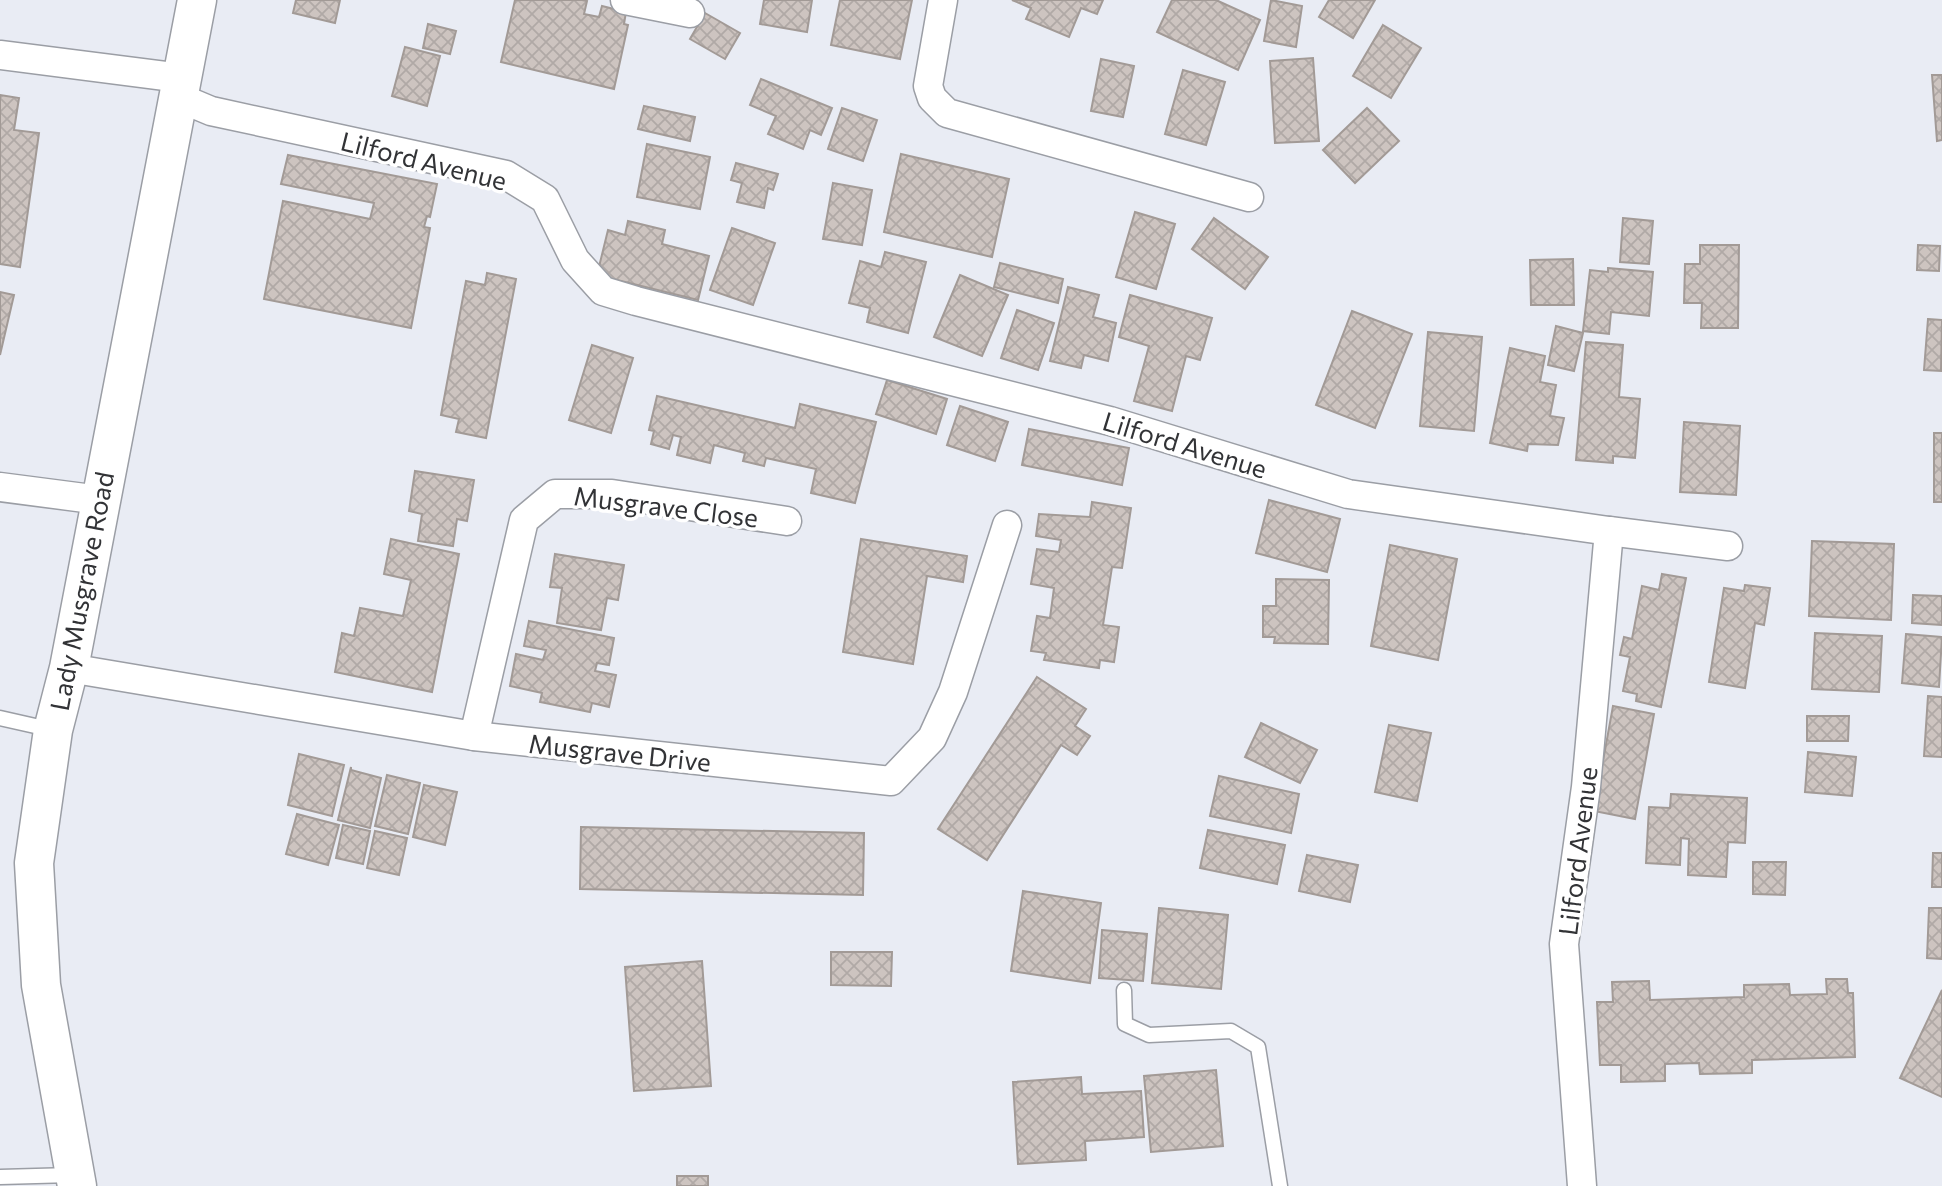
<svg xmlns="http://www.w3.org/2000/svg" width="1942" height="1186" viewBox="0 0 1942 1186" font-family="Commissioner,sans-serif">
  <defs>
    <pattern id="building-cross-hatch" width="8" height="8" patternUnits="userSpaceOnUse" patternTransform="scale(1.75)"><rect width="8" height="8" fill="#cdc4c0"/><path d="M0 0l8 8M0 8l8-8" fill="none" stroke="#b0a9a6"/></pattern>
  </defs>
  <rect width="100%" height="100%" fill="#e9ecf4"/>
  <g fill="url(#building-cross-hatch)" stroke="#a29a96" stroke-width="2">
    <path d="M 296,0 L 340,0 L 335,23 L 293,13 Z"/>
    <path d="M 515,0 L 582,0 L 587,1 L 584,14 L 599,17 L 602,6 L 626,12 L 624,24 L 628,25 L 614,89 L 501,62 Z"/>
    <path d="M 764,0 L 812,0 L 807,32 L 760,24 Z"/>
    <path d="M 840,0 L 912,0 L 900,59 L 831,45 Z"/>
    <path d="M 1012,0 L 1103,0 L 1097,14 L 1081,8 L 1069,37 L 1026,19 L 1031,8 Z"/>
    <path d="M 1172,0 L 1216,0 L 1260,20 L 1238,70 L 1157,32 Z"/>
    <path d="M 1271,0 L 1302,6 L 1296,47 L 1264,41 Z"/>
    <path d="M 1329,0 L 1375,0 L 1353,38 L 1319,17 Z"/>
    <path d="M 705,13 L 740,33 L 725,59 L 690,39 Z"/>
    <path d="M 428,24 L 456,31 L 450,54 L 423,48 Z"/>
    <path d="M 1383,25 L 1421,48 L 1391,98 L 1353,76 Z"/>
    <path d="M 405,47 L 440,56 L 427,106 L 392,96 Z"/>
    <path d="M 1313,58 L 1319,141 L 1275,143 L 1270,61 Z"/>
    <path d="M 1101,59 L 1134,66 L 1123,117 L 1091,111 Z"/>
    <path d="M 1183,70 L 1225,82 L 1206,145 L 1165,134 Z"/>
    <path d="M 1932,75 L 1942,75 L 1942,140 L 1937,141 Z"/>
    <path d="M 761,79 L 832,108 L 821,135 L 810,130 L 803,149 L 768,134 L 776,116 L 750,105 Z"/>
    <path d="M 0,95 L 19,98 L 14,130 L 39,133 L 20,267 L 0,264 Z"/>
    <path d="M 644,106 L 695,117 L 690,141 L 638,129 Z"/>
    <path d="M 842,108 L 877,120 L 863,161 L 828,149 Z"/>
    <path d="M 1367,108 L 1399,141 L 1355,183 L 1323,150 Z"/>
    <path d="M 647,144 L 710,157 L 700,209 L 637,197 Z"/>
    <path d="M 901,154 L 1009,179 L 992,257 L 884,232 Z"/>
    <path d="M 288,155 L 437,184 L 430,217 L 427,216 L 424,227 L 430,228 L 411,328 L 264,299 L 283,201 L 370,219 L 374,203 L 281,184 Z"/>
    <path d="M 736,163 L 778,174 L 773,190 L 768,188 L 764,208 L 737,202 L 742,183 L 731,180 Z"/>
    <path d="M 833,183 L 872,190 L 862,245 L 823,239 Z"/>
    <path d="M 1135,212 L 1175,224 L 1156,289 L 1116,277 Z"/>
    <path d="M 1214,218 L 1268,257 L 1245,289 L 1192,249 Z"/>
    <path d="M 1623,218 L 1653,221 L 1649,264 L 1620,262 Z"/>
    <path d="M 628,221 L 665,230 L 662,244 L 709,256 L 698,300 L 597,275 L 608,230 L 625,235 Z"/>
    <path d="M 732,228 L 775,243 L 753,305 L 710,290 Z"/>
    <path d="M 1700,245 L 1739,245 L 1738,328 L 1701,328 L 1702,303 L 1684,303 L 1685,264 L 1700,264 Z"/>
    <path d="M 1918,245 L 1940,246 L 1939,271 L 1917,270 Z"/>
    <path d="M 885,252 L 926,262 L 908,333 L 867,322 L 870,308 L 849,303 L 860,261 L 881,267 Z"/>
    <path d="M 1573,259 L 1574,305 L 1531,305 L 1530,260 Z"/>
    <path d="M 1000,263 L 1063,279 L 1058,303 L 994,287 Z"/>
    <path d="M 1608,268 L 1653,272 L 1649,316 L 1611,312 L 1609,334 L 1583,331 L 1590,270 L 1608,272 Z"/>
    <path d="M 487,273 L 516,279 L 486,438 L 456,432 L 459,419 L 441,415 L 466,281 L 485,285 Z"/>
    <path d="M 960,275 L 1008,295 L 982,356 L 934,337 Z"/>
    <path d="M 1068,287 L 1099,295 L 1093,317 L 1116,323 L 1108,361 L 1084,355 L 1081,368 L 1050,361 Z"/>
    <path d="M 0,292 L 14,295 L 0,355 Z"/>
    <path d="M 1130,295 L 1212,318 L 1200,360 L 1186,356 L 1172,411 L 1134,401 L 1149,346 L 1119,337 Z"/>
    <path d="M 1017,310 L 1054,323 L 1038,370 L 1001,358 Z"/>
    <path d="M 1352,311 L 1412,334 L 1375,428 L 1316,405 Z"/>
    <path d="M 1928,319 L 1942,320 L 1941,371 L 1924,370 Z"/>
    <path d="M 1556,326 L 1583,333 L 1574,371 L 1548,365 Z"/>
    <path d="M 1428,332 L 1482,337 L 1474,431 L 1420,426 Z"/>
    <path d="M 1586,342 L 1623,345 L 1619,397 L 1640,399 L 1635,458 L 1613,456 L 1613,463 L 1576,460 Z"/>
    <path d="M 592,345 L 633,358 L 611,433 L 569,420 Z"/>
    <path d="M 1510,348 L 1545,356 L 1540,382 L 1556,385 L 1550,416 L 1564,418 L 1558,445 L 1528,444 L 1527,451 L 1490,443 Z"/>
    <path d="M 887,380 L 947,399 L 936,434 L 876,414 Z"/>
    <path d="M 657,396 L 795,428 L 800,404 L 876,422 L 855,503 L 811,493 L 816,469 L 766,458 L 764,466 L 743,461 L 745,453 L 714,445 L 710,463 L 677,455 L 681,437 L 673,435 L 669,449 L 651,444 L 654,431 L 649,430 Z"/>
    <path d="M 960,406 L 1008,422 L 995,461 L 947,445 Z"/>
    <path d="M 1684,422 L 1740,426 L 1736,495 L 1680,492 Z"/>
    <path d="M 1029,429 L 1129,448 L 1122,485 L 1022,465 Z"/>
    <rect x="1934" y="433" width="8" height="69"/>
    <path d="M 415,471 L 474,480 L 467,521 L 457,519 L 453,546 L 418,541 L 422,514 L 409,511 Z"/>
    <path d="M 1269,500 L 1340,519 L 1327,572 L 1256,553 Z"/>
    <path d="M 1092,502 L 1131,508 L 1122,568 L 1112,567 L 1103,625 L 1119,627 L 1114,662 L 1100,660 L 1099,668 L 1044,660 L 1046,653 L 1031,651 L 1037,616 L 1050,618 L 1054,588 L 1031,584 L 1037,549 L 1059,552 L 1061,540 L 1036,536 L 1039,514 L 1090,517 Z"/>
    <path d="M 391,539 L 459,554 L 432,692 L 335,672 L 342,633 L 354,636 L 360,608 L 403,616 L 411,580 L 384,574 Z"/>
    <path d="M 861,539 L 967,556 L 963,582 L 927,576 L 913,664 L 843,652 Z"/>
    <path d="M 1812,541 L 1894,544 L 1891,620 L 1809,616 Z"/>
    <path d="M 1390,545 L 1457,559 L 1438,660 L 1371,646 Z"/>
    <path d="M 555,554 L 624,565 L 618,600 L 607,598 L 601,630 L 557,623 L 562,588 L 550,587 Z"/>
    <path d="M 1662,574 L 1686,578 L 1661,707 L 1636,701 L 1637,694 L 1623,691 L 1630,657 L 1620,655 L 1624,637 L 1632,639 L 1642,586 L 1659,590 Z"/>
    <path d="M 1276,579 L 1329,580 L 1328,644 L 1274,643 L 1275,637 L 1263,637 L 1263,606 L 1276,606 Z"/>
    <path d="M 1745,585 L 1770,588 L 1764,625 L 1755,623 L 1745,688 L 1709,682 L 1724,588 L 1744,591 Z"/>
    <path d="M 1913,595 L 1942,596 L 1942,625 L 1912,623 Z"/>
    <path d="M 529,621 L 614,638 L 609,665 L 597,663 L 595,671 L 616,675 L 609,707 L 592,703 L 590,712 L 540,702 L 542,693 L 510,686 L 516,654 L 543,660 L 546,650 L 524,646 Z"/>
    <path d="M 1815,633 L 1882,636 L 1879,692 L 1812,689 Z"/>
    <path d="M 1906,634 L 1942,637 L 1939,687 L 1902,683 Z"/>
    <path d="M 1037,677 L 1086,709 L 1075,726 L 1090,736 L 1077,755 L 1061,745 L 987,860 L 938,829 Z"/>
    <path d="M 1928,696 L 1942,697 L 1942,757 L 1924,756 Z"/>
    <path d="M 1613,706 L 1654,714 L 1635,819 L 1594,811 Z"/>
    <path d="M 1807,716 L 1849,716 L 1848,741 L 1807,741 Z"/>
    <path d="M 1261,723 L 1317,750 L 1300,783 L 1245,757 Z"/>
    <path d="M 1389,725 L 1431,733 L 1417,801 L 1375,792 Z"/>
    <path d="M 1808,752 L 1856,757 L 1852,796 L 1805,792 Z"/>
    <path d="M 299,754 L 344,765 L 332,816 L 288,805 Z"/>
    <path d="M 351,767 L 351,770 L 381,778 L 370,828 L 338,820 Z"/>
    <path d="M 387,775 L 420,783 L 408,834 L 375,826 Z"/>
    <path d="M 1219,776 L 1299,794 L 1291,833 L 1210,816 Z"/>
    <path d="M 424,785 L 457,792 L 445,845 L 413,837 Z"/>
    <path d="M 1671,794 L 1747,798 L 1745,843 L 1728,842 L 1726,877 L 1688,875 L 1689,839 L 1681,838 L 1680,865 L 1646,863 L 1649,807 L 1670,808 Z"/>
    <path d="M 297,814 L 339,825 L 328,865 L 286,854 Z"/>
    <path d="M 343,825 L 370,831 L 363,864 L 336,858 Z"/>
    <path d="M 581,827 L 864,833 L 863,895 L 580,889 Z"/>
    <path d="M 1208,830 L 1285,845 L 1277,884 L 1200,868 Z"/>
    <path d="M 375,831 L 407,838 L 399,875 L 367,868 Z"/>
    <path d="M 1933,853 L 1942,853 L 1942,887 L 1932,887 Z"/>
    <path d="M 1307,855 L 1358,865 L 1350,902 L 1299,891 Z"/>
    <path d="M 1753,862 L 1786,862 L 1785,895 L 1753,894 Z"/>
    <path d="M 1023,891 L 1101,903 L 1090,983 L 1011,971 Z"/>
    <path d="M 1159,908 L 1228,915 L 1221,989 L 1152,983 Z"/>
    <path d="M 1929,908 L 1942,908 L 1942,959 L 1927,958 Z"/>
    <path d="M 1102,930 L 1147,934 L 1143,981 L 1099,978 Z"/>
    <path d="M 831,952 L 892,952 L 891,986 L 831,985 Z"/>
    <path d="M 702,961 L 711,1086 L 634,1091 L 625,967 Z"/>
    <path d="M 1826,979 L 1847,979 L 1848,993 L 1853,993 L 1855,1057 L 1752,1060 L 1752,1073 L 1700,1074 L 1699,1063 L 1665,1064 L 1665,1081 L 1621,1082 L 1621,1065 L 1600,1065 L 1597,1002 L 1613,1002 L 1612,982 L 1649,981 L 1650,1000 L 1744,997 L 1744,985 L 1789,984 L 1790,995 L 1827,994 Z"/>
    <path d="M 1942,990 L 1942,1097 L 1900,1078 Z"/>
    <path d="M 1216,1070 L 1223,1146 L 1151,1152 L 1144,1076 Z"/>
    <path d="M 1081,1077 L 1082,1094 L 1141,1091 L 1144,1137 L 1085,1141 L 1086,1160 L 1018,1164 L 1013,1082 Z"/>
    <rect x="677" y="1176" width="31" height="10"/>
  </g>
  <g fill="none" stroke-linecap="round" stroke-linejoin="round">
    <g stroke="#9b9ea5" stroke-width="17">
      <g id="lane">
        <path d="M 0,718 L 53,730"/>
        <path d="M 1124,990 L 1125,1024 L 1149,1035 L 1231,1031 L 1258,1047 L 1280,1186"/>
        <path d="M 0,1177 L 72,1175"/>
      </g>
    </g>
    <g stroke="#9b9ea5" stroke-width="31">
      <g id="street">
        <path d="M 625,0 L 690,13"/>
        <path d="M 943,0 L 928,86 L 932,98 L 947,113 L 1249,197"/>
        <path d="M 0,55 L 181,78"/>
        <path d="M 180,98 L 211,111 L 506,175 L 545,199 L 575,260 L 603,291 L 636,301 L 1110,421 L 1348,494 L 1609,531 L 1586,787 L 1564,944 L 1582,1186"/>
        <path d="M 0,487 L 100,500"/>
        <path d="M 1609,531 L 1728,546"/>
        <path d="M 69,668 L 474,736 L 891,781 L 932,738 L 953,692 L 1007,525"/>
        <path d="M 474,736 L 524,520 L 555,494 L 612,494 L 787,521"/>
      </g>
    </g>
    <g stroke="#9b9ea5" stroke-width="41">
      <path id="secondary" d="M 77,1186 L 41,985 L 34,863 L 53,730 L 69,668 L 197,0"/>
    </g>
    <use href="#lane" stroke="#fff" stroke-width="14"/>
    <use href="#street" stroke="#fff" stroke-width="28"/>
    <use href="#secondary" stroke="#fff" stroke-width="38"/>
  </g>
  <g text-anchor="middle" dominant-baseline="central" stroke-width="7" stroke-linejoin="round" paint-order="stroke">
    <g font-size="26" fill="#323336" stroke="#fff">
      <text transform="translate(424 160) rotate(14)">Lilford Avenue</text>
      <text transform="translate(1185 444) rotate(17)">Lilford Avenue</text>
      <text transform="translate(666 506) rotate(7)">Musgrave Close</text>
      <text transform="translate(81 591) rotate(-79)">Lady Musgrave Road</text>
      <text transform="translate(620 752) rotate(6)">Musgrave Drive</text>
      <text transform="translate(1577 851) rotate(-83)">Lilford Avenue</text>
    </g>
  </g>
</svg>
